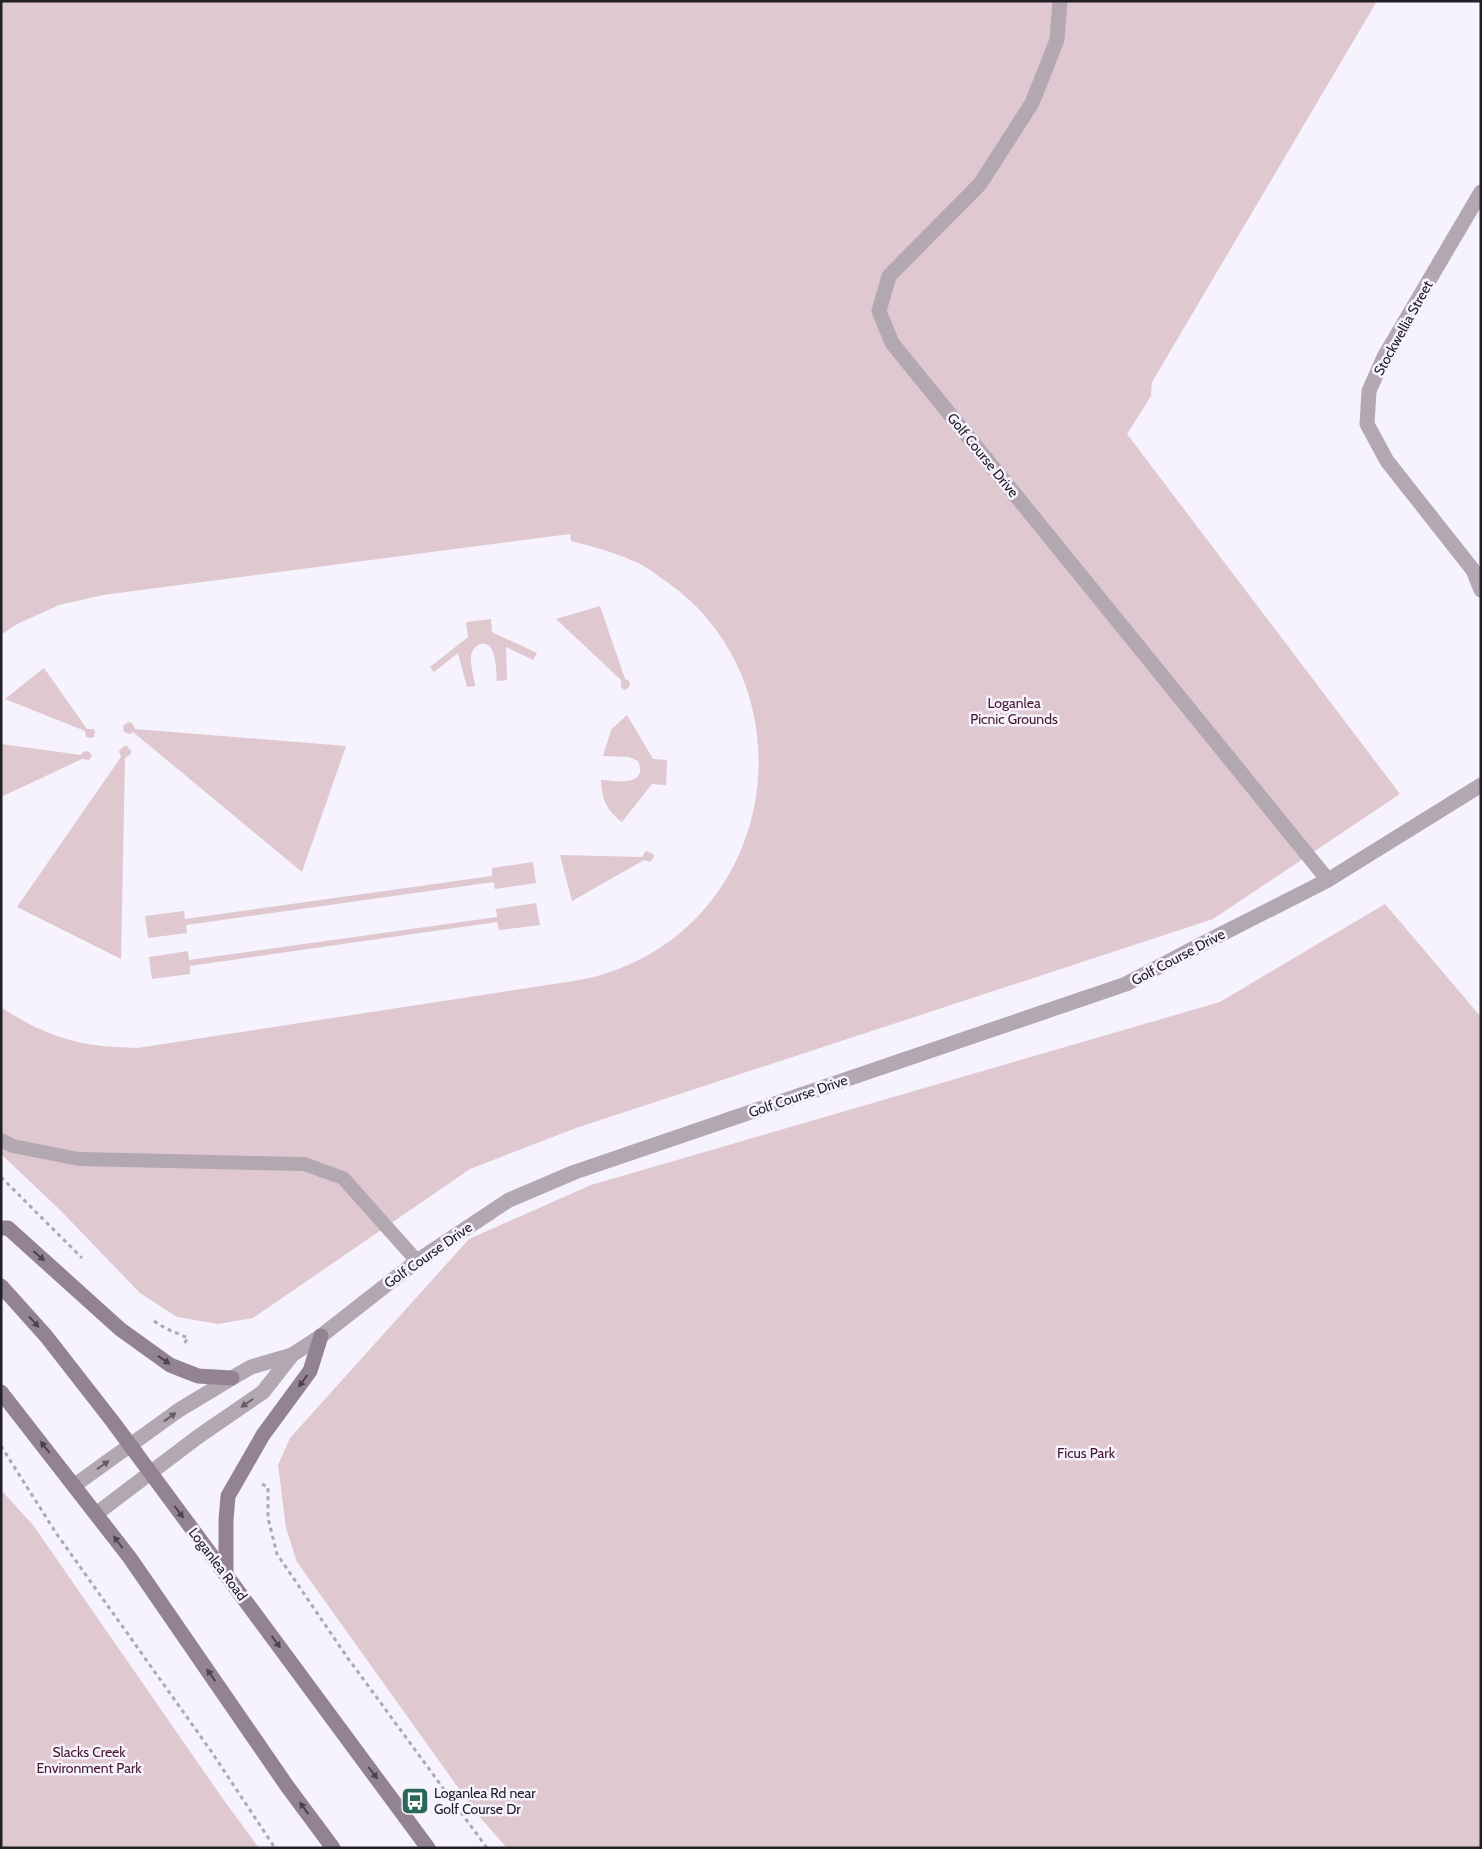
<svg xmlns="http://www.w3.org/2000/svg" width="1482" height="1849" viewBox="0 0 1482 1849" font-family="Cabin,sans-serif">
  <rect width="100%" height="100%" fill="#f6f2fe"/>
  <g fill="#dfc8d0">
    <path d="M 1,1 L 1377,1 L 1152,382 L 1151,396 L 1127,434 L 1400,794 L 1213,919 L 576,1128 L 470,1169 L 253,1318 L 218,1324 L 177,1317 L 140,1293 L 60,1210 L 1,1154 L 1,1007 C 28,1026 62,1041 94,1045 C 108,1047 123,1047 137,1048 L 567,982 C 579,980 592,978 604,974 C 628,967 654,953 674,938 C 789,848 787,666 667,582 C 659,577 651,570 642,565 C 620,554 595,547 571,541 L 570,534 L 103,595 L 59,605 L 17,624 L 1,635 Z"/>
    <path d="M 600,606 L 625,679 L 629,681 L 630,685 L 628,688 L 624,690 L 621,687 L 621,680 L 556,619 Z"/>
    <path d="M 491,619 L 492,632 L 537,653 L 533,660 L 506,647 L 507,680 L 497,681 C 496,670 497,637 478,645 C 475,647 472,651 471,655 C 470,664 474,677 475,686 L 467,687 L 458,653 L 434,672 L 430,667 L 468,637 L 466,622 Z"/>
    <path d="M 44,668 L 87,729 L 93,729 L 95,731 L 94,737 L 89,738 L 86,737 L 85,731 L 5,699 Z"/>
    <path d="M 627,715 L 653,759 L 667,760 L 666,785 L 652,784 L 622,822 C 606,810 602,799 601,780 C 616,781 649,787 638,761 L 629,757 L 603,756 L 611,730 Z"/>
    <path d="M 128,722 L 132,723 L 135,729 L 346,746 L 302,872 L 133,732 L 130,734 L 124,732 L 123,726 Z"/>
    <path d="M 1,744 L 81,755 L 83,752 L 88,751 L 92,755 L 89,760 L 82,759 L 1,797 Z"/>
    <path d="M 124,746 L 127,746 L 131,751 L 130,755 L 125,758 L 121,959 L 17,907 L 121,757 L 119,751 Z"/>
    <path d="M 646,851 L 653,854 L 654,857 L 650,862 L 644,860 L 572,901 L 560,855 L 642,857 Z"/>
    <path d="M 533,862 L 536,883 L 495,889 L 494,882 L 186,925 L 187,933 L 148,938 L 145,916 L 184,911 L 185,919 L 492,876 L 492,868 Z"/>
    <path d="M 536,903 L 540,925 L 499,930 L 497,922 L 190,966 L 190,974 L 152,979 L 149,957 L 188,951 L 189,960 L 497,917 L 496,909 Z"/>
    <path d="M 1385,904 L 1481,1017 L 1481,1848 L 507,1848 L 477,1814 L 297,1562 L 286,1528 L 278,1465 L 290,1438 L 469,1239 L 591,1185 L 1220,1002 Z"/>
    <path d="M 1,1490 L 33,1525 L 223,1799 L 259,1848 L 1,1848 Z"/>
  </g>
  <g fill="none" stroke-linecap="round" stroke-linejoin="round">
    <g stroke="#aca9b3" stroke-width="3" stroke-dasharray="4 4" stroke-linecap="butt">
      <path d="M 1,1177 L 82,1258"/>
      <path d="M 154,1321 L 165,1328 L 188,1338 L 183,1345"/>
      <path d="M 1,1446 L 56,1533 L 211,1751 L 275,1848"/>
      <path d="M 262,1484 L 268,1487 L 268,1518 L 277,1554 L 347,1657 L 487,1848"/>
    </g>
    <path stroke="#b3a7b2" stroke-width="14" d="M 1,1140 L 13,1146 L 79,1159 L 304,1164 L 343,1178 L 417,1261"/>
    <g stroke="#b3a7b2" stroke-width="15">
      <path d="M 1060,1 L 1057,40 L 1032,103 L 980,184 L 889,276 L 879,311 L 892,343 L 1328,880"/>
      <path d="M 1481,192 L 1384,357 L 1369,391 L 1367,424 L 1387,461 L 1473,570 L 1481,590"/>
      <path d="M 75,1485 L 179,1410 L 232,1378 L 251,1367 L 292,1355 L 321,1336 L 417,1261 L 509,1200 L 575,1172 L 1126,984 L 1204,943 L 1328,880 L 1481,785"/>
      <path d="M 96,1514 L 199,1436 L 263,1392 L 292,1355"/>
    </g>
    <g stroke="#938292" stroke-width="15">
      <path d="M 1,1228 L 8,1228 L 120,1329 L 170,1365 L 198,1376 L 232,1378"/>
      <path d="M 1,1286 L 46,1336 L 113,1422 L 428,1848"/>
      <path d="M 1,1392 L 130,1558 L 287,1786 L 333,1848"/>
      <path d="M 226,1575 L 226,1520 L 228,1496 L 263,1435 L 310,1371 L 321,1336"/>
    </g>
  </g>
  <defs><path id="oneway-solid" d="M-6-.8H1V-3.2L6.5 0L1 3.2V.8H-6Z" transform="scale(1.25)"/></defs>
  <g fill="#4a424c">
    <use href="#oneway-solid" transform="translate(39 1256) rotate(41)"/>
    <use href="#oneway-solid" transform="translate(34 1322) rotate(48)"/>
    <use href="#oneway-solid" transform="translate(164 1360) rotate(34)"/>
    <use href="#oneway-solid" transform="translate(303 1381) rotate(126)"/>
    <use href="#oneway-solid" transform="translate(45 1447) rotate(-128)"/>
    <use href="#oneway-solid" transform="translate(179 1512) rotate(53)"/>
    <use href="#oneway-solid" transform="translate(118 1542) rotate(-127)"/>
    <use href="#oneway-solid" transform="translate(276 1642) rotate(54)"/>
    <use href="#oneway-solid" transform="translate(211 1675) rotate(-125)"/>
    <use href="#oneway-solid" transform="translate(373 1773) rotate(53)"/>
    <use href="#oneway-solid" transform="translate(304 1808) rotate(-126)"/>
  </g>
  <g fill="#635d66">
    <use href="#oneway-solid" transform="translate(247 1403) rotate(145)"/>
    <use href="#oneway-solid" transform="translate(170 1417) rotate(-36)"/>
    <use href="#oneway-solid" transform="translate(103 1465) rotate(-35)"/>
  </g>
  <defs>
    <g id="bus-square" transform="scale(1.4375)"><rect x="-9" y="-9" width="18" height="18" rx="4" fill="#296855" stroke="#f6f2fe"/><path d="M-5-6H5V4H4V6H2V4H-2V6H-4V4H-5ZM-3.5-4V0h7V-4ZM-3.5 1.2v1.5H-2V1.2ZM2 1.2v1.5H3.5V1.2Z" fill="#fff"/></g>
  </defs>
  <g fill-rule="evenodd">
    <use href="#bus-square" x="415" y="1801"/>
  </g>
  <g text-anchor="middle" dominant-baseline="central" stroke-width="5" stroke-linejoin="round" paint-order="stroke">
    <g font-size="14" fill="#222027" stroke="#f6f2fe">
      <text transform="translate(1403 328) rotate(-61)">Stockwellia Street</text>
      <text transform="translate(983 455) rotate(51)">Golf Course Drive</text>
      <text transform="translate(1178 957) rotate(-28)">Golf Course Drive</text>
      <text transform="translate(798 1096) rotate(-19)">Golf Course Drive</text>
      <text transform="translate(428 1255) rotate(-35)">Golf Course Drive</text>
      <text transform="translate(218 1564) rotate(53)">Loganlea Road</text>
    </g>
    <g font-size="14" fill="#45172d" stroke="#f6f2fe">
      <text x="1014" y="703">Loganlea<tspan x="1014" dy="16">Picnic Grounds</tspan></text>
      <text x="1086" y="1453">Ficus Park</text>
      <text x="89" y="1752">Slacks Creek<tspan x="89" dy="16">Environment Park</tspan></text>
    </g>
    <g font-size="14" fill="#222027" stroke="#f6f2fe" text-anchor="start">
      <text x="434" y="1793">Loganlea Rd near<tspan x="434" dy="16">Golf Course Dr</tspan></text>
    </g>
  </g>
  <rect width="1482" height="1849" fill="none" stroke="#222027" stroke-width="5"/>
</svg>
